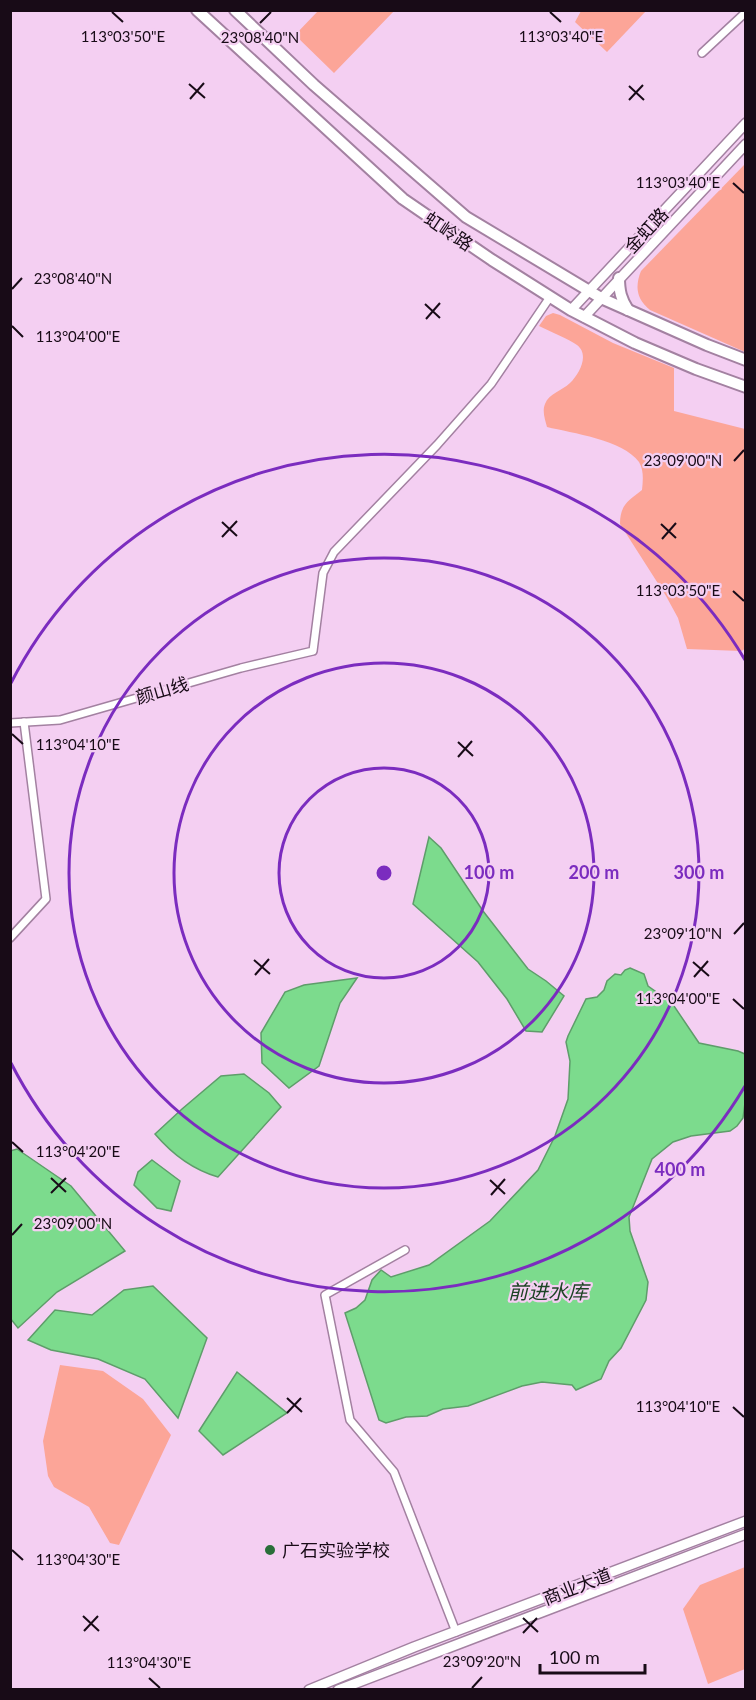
<svg xmlns="http://www.w3.org/2000/svg" width="756" height="1700" viewBox="0 0 756 1700" font-family="Lato,'Noto Sans SC',sans-serif">
  <rect width="100%" height="100%" fill="#f4cff2"/>
  <g fill="#fca598">
    <path d="M 318,11 L 318,10 L 394,11 L 334,73 L 295,35 Z"/>
    <path d="M 581,11 L 582,10 L 646,11 L 607,52 L 575,22 Z"/>
    <path d="M 745,164 L 745,352 L 650,310 C 636,299 635,286 641,271 Z"/>
    <path d="M 553,313 L 560,315 L 613,343 L 674,368 L 674,411 L 745,429 L 745,649 L 741,651 L 687,649 L 678,618 L 666,596 L 620,524 C 620,505 628,501 642,490 C 643,481 644,470 639,462 C 623,440 572,433 547,427 C 545,420 542,411 545,404 C 549,393 562,391 570,383 C 579,374 590,355 577,345 C 569,339 549,331 539,326 L 546,316 Z"/>
    <path d="M 60,1365 L 103,1371 L 143,1399 L 171,1435 L 119,1545 L 110,1543 L 89,1507 L 54,1487 L 48,1476 L 43,1441 Z"/>
    <path d="M 745,1567 L 745,1669 L 708,1684 L 683,1609 L 700,1585 Z"/>
  </g>
  <g fill="#7cdb8d" stroke="#5e9d6a" stroke-width="1.5">
    <path d="M 429,837 L 441,848 L 483,911 L 528,969 L 546,981 L 564,996 L 542,1032 L 526,1031 L 507,999 L 478,962 L 413,904 Z"/>
    <path d="M 630,968 L 644,974 L 648,986 L 672,1003 L 699,1043 L 738,1051 L 745,1054 L 745,1103 L 743,1118 L 737,1126 L 730,1131 L 691,1136 L 673,1142 L 652,1159 L 629,1217 L 630,1231 L 648,1282 L 646,1300 L 621,1348 L 609,1361 L 601,1379 L 576,1390 L 572,1385 L 542,1382 L 522,1386 L 468,1406 L 443,1409 L 427,1416 L 406,1417 L 386,1423 L 379,1420 L 345,1313 L 356,1308 L 365,1300 L 372,1280 L 381,1270 L 391,1277 L 429,1265 L 490,1221 L 538,1170 L 555,1136 L 568,1099 L 570,1061 L 566,1042 L 568,1036 L 586,999 L 597,997 L 604,990 L 607,981 L 615,974 L 621,975 L 625,970 Z"/>
    <path d="M 357,978 L 340,1003 L 319,1066 L 289,1088 L 262,1063 L 261,1033 L 285,992 L 304,985 Z"/>
    <path d="M 244,1074 L 269,1093 L 281,1107 L 218,1177 C 194,1170 172,1154 155,1134 L 182,1109 L 221,1076 Z"/>
    <path d="M 17,1149 L 71,1186 L 125,1251 L 57,1292 L 18,1328 L 10,1318 L 10,1151 Z"/>
    <path d="M 152,1160 L 180,1181 L 171,1211 L 157,1208 L 134,1185 L 138,1172 Z"/>
    <path d="M 153,1286 L 207,1338 L 178,1418 L 145,1379 L 98,1359 L 51,1350 L 28,1340 L 55,1310 L 92,1315 L 124,1290 Z"/>
    <path d="M 237,1372 L 287,1413 L 223,1455 L 199,1431 Z"/>
  </g>
  <g fill="none" stroke-linecap="round" stroke-linejoin="round">
    <g stroke="#a381a1" stroke-width="10">
      <g id="street">
        <path d="M 702,53 L 746,12"/>
        <path d="M 10,723 L 60,720 L 241,668 L 313,651 L 323,573 L 334,552 L 437,445 L 491,384 L 550,297"/>
        <path d="M 10,938 L 46,899 L 24,722"/>
        <path d="M 405,1250 L 325,1295 L 350,1420 L 394,1472 L 456,1632"/>
      </g>
    </g>
    <g stroke="#a381a1" stroke-width="12">
      <g id="secondary">
        <path d="M 571,310 L 746,123"/>
        <path d="M 584,317 L 746,144"/>
        <path d="M 309,1690 L 414,1647 L 746,1521"/>
        <path d="M 338,1690 L 746,1534"/>
      </g>
    </g>
    <g stroke="#a381a1" stroke-width="14">
      <g id="primary">
        <path d="M 197,10 L 403,199 L 492,260 L 571,310 L 635,343 L 696,369 L 746,387"/>
        <path d="M 235,10 L 314,85 L 466,217 L 601,298 L 707,345 L 746,360"/>
        <path d="M 619,278 C 619,291 621,299 628,310"/>
      </g>
    </g>
    <use href="#street" stroke="#fff" stroke-width="7"/>
    <use href="#secondary" stroke="#fff" stroke-width="9"/>
    <use href="#primary" stroke="#fff" stroke-width="10"/>
  </g>
  <path fill="none" stroke="#180b17" stroke-width="2" d="M 112,12 L 123,22M 550,12 L 561,22M 260,23 L 271,12M 189,84 L 205,98M 629,86 L 644,100M 190,99 L 204,83M 629,100 L 643,85M 733,183 L 744,193M 12,289 L 22,278M 425,304 L 440,318M 426,319 L 440,303M 12,326 L 23,337M 734,461 L 744,450M 222,522 L 237,536M 661,524 L 676,538M 222,537 L 237,521M 662,539 L 676,523M 733,591 L 744,601M 12,734 L 23,744M 458,742 L 473,756M 458,757 L 472,741M 734,934 L 744,923M 254,960 L 270,974M 693,962 L 709,976M 255,975 L 269,959M 694,977 L 708,961M 733,999 L 744,1009M 12,1142 L 23,1152M 51,1178 L 66,1192M 490,1180 L 505,1194M 51,1193 L 66,1178M 491,1195 L 505,1179M 12,1235 L 22,1224M 287,1398 L 302,1412M 733,1407 L 744,1417M 287,1413 L 301,1398M 12,1550 L 23,1560M 83,1616 L 99,1631M 523,1618 L 538,1632M 84,1631 L 98,1616M 523,1633 L 537,1618M 149,1678 L 160,1688M 472,1688 L 482,1677"/>
  <g fill="none" stroke="#7b2cbf" stroke-width="3">
    <circle cx="384" cy="873" r="105"/>
    <circle cx="384" cy="873" r="210"/>
    <circle cx="384" cy="873" r="315"/>
    <path d="M745 1086A419 419 0 0 1 11 1063M11 683A419 419 0 0 1 745 660"/>
  </g>
  <circle fill="#296e39" stroke="#f4cff2" stroke-width="2" cx="270" cy="1550" r="6"/>
  <g text-anchor="middle" dominant-baseline="central" stroke-width="4.5" stroke-linejoin="round" paint-order="stroke">
    <g font-size="18" fill="#180b17" stroke="#f4cff2">
      <text transform="translate(646 230) rotate(-47)">金虹路</text>
      <text transform="translate(449 231) rotate(34)">虹岭路</text>
      <text transform="translate(162 690) rotate(-16)">颜山线</text>
      <text transform="translate(577 1586) rotate(-21)">商业大道</text>
    </g>
    <g font-size="18" fill="#180b17" stroke="#f4cff2" text-anchor="start">
      <text x="282" y="1550">广石实验学校</text>
    </g>
    <g font-size="20" font-style="italic" fill="#1d4425" stroke="#f4cff2">
      <text x="548" y="1291">前进水库</text>
    </g>
  </g>
  <g font-size="15" text-anchor="middle" fill="#180b17" stroke="#f4cff2" stroke-width="4.5" stroke-linejoin="round" paint-order="stroke">
    <text x="123" y="42">113°03'50"E</text>
    <text x="561" y="42">113°03'40"E</text>
    <text x="260" y="43">23°08'40"N</text>
    <text x="678" y="188">113°03'40"E</text>
    <text x="73" y="284">23°08'40"N</text>
    <text x="78" y="342">113°04'00"E</text>
    <text x="683" y="466">23°09'00"N</text>
    <text x="678" y="596">113°03'50"E</text>
    <text x="78" y="750">113°04'10"E</text>
    <text x="683" y="939">23°09'10"N</text>
    <text x="678" y="1004">113°04'00"E</text>
    <text x="78" y="1157">113°04'20"E</text>
    <text x="73" y="1229">23°09'00"N</text>
    <text x="678" y="1412">113°04'10"E</text>
    <text x="78" y="1565">113°04'30"E</text>
    <text x="482" y="1667">23°09'20"N</text>
    <text x="149" y="1668">113°04'30"E</text>
  </g>
  <circle cx="384" cy="873" r="9" fill="#7b2cbf" stroke="#f4cff2" stroke-width="3"/>
  <g font-size="18" text-anchor="middle" font-weight="bold" fill="#7b2cbf" stroke="#f4cff2" stroke-width="4.5" stroke-linejoin="round" paint-order="stroke">
    <text x="489" y="879">100 m</text>
    <text x="594" y="879">200 m</text>
    <text x="699" y="879">300 m</text>
    <text x="680" y="1176">400 m</text>
  </g>
  <rect width="756" height="1700" fill="none" stroke="#180b17" stroke-width="24"/>
  <path d="M540 1664v9h105v-9" fill="none" stroke="#180b17" stroke-width="3"/>
  <text x="549" y="1664" font-size="18" fill="#180b17" stroke="#f4cff2" stroke-width="4.5" paint-order="stroke">100 m</text>
</svg>
